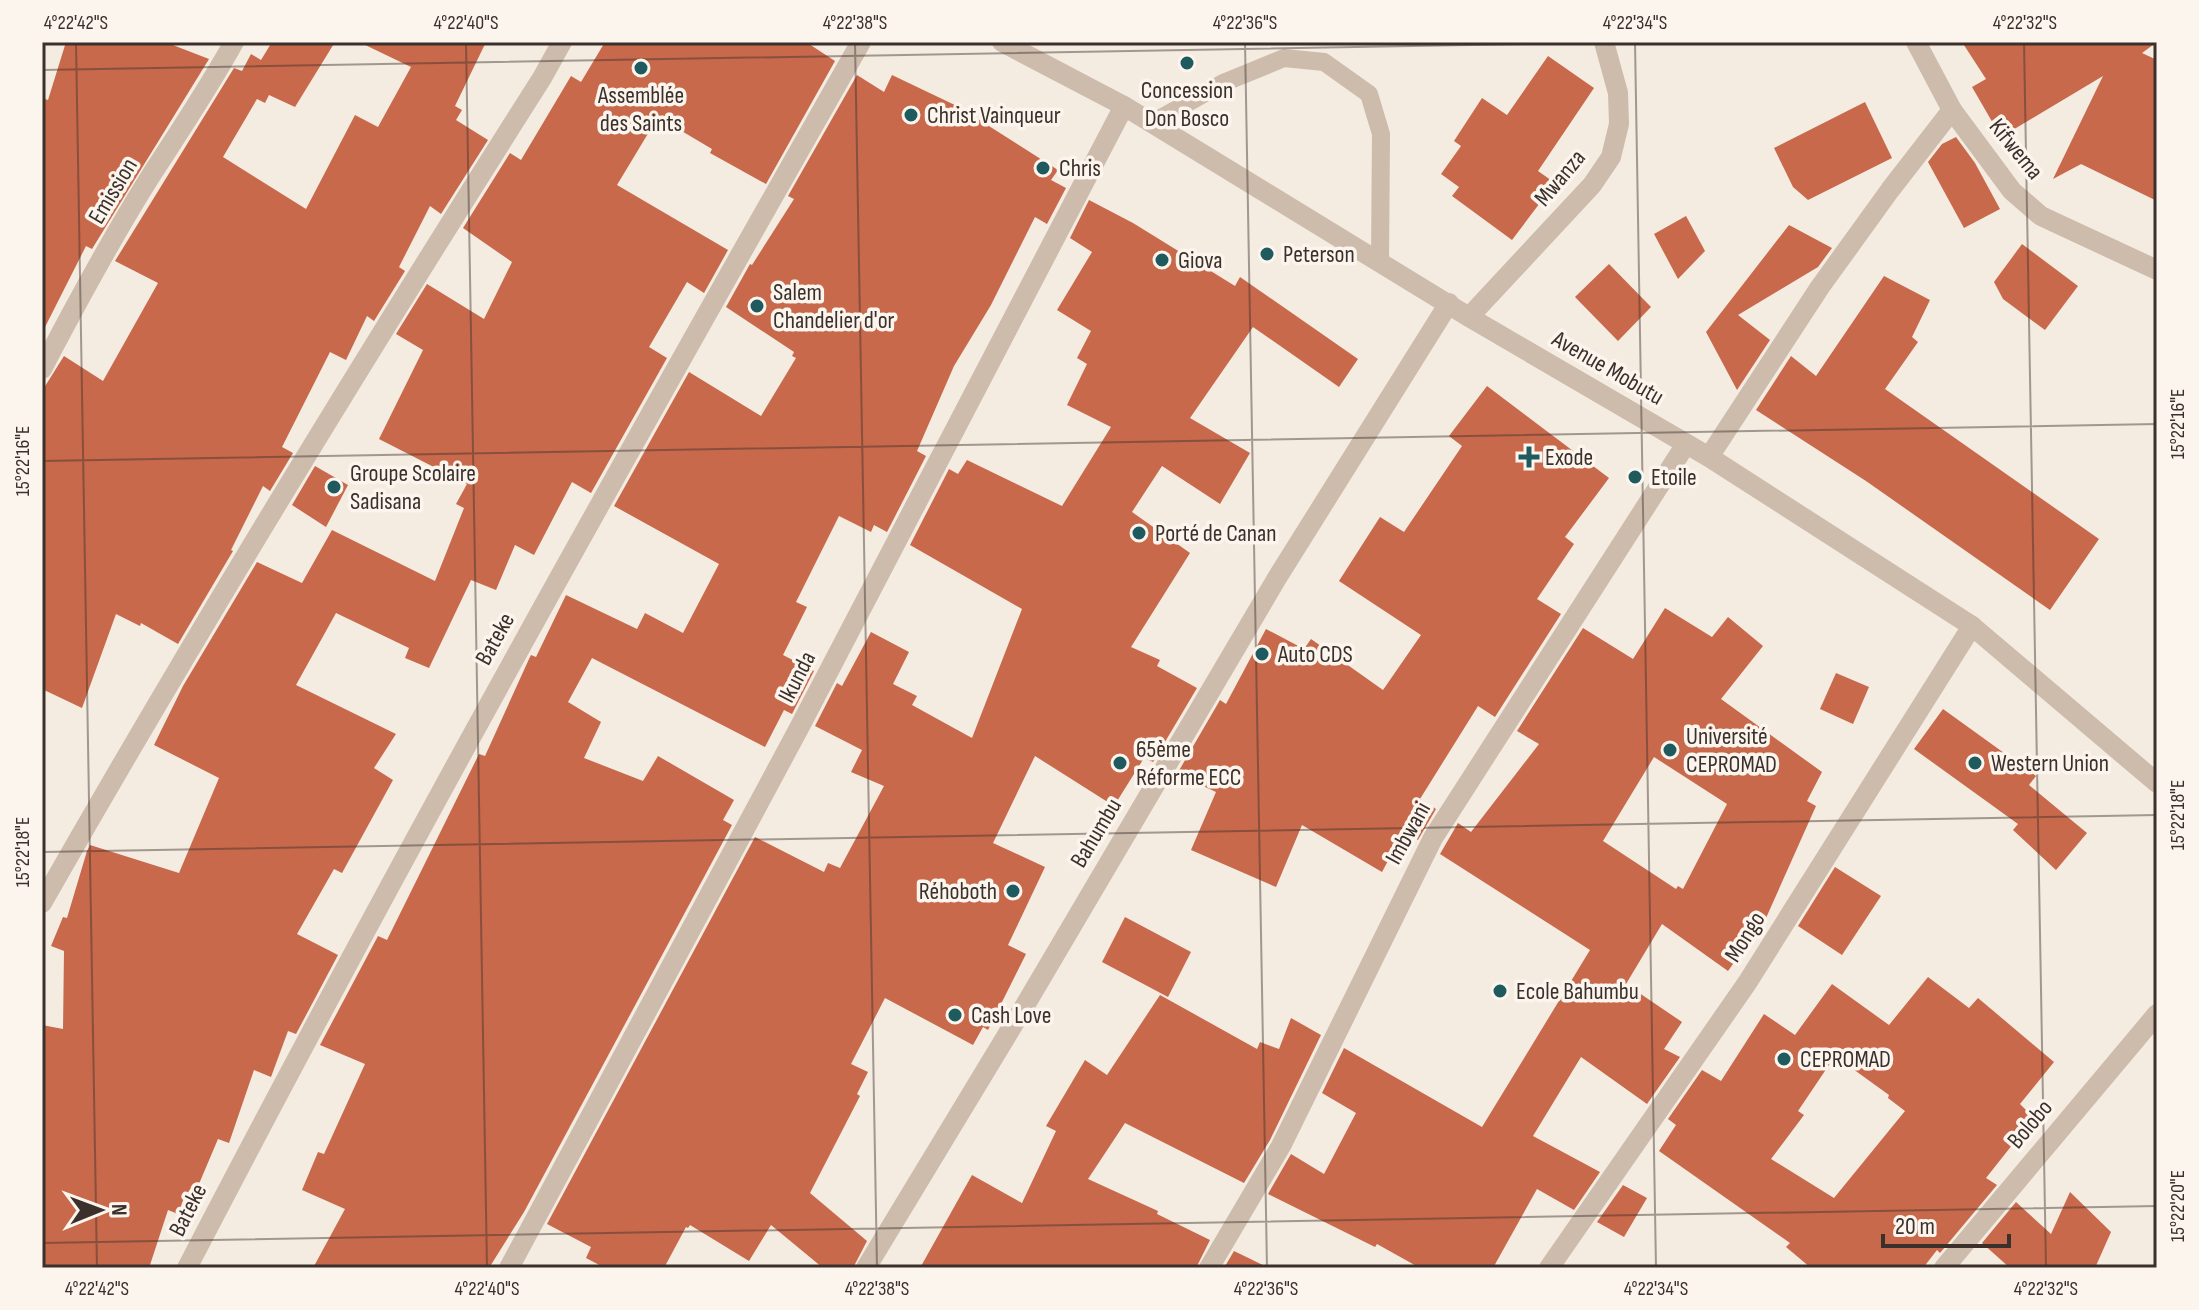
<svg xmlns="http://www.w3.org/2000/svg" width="2199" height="1310" viewBox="0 0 2199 1310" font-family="'Sofia Sans Condensed',sans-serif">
  <rect width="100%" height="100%" fill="#f4ebe1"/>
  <g fill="#c8694b" fill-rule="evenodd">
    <path d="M 66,42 L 165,42 L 209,59 L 92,249 L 86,246 L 42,333 L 42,98 L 48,100 Z"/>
    <path d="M 272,42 L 335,42 L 295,107 L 269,95 L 265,103 L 257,99 L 223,157 L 306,209 L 355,115 L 378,127 L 411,67 L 359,42 L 486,42 L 455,106 L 462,110 L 456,120 L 488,140 L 441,214 L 430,206 L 399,267 L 405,271 L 374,321 L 367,316 L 346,360 L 330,352 L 282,447 L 293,453 L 270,491 L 263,486 L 231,550 L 233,551 L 178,644 L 141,623 L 140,626 L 116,614 L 82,708 L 42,689 L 42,391 L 64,356 L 103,381 L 158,283 L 115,261 L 234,68 L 242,71 L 251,54 L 261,60 Z"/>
    <path d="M 605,42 L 806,42 L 835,61 L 766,184 L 710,153 L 712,149 L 658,117 L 617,185 L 728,250 L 704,293 L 687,282 L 649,347 L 667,358 L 591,493 L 572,482 L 534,555 L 515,545 L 496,590 L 471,580 L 429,668 L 405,658 L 409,648 L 336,613 L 296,685 L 396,734 L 374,768 L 393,780 L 342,873 L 334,869 L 297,934 L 338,955 L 296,1034 L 288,1031 L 271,1077 L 254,1070 L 229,1143 L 218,1139 L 193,1198 L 185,1195 L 178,1214 L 168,1210 L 149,1268 L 42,1268 L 42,1025 L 63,1029 L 64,951 L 51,946 L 63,917 L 67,918 L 87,851 L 90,845 L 179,873 L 219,778 L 154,745 L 183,686 L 257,562 L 302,583 L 332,530 L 435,581 L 464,508 L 456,504 L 467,484 L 379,439 L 423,350 L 396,334 L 427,284 L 484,319 L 512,262 L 463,228 L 510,153 L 521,160 L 571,76 L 581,82 Z"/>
    <path d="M 1962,42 L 2157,42 L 2142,53 L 2157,60 L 2157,201 L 2081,164 L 2083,163 L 2053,179 L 2103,76 L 2001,137 L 1972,87 L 1986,79 Z"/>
    <path d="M 1548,56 L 1594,88 L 1538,171 L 1555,183 L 1512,240 L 1452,196 L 1459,187 L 1441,174 L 1461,146 L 1454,141 L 1482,98 L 1507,115 Z"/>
    <path d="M 857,75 L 884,92 L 892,75 L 959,107 L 1058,170 L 1051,180 L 1066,188 L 1047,224 L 1035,217 L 991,305 L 954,366 L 917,451 L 926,456 L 887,532 L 874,525 L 871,532 L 839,516 L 796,602 L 807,607 L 783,655 L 814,671 L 792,714 L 784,710 L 765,747 L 592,658 L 568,702 L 601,722 L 584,758 L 643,781 L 658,756 L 734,800 L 723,820 L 732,825 L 524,1212 L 489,1268 L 313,1268 L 345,1209 L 302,1190 L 318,1152 L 324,1154 L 365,1064 L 320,1045 L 378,936 L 387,940 L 479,754 L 485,756 L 529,659 L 531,655 L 536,657 L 566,595 L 637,629 L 645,613 L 683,633 L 719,564 L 614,506 L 689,372 L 761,416 L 796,358 L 792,356 L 794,352 L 726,307 L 750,264 L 752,265 L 794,199 L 788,196 Z"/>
    <path d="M 1865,102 L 1892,158 L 1808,200 L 1793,187 L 1774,148 Z"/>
    <path d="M 1956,137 L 1975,163 L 2000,209 L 1964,228 L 1928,162 L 1942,144 Z"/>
    <path d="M 1089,200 L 1133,223 L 1235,286 L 1240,277 L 1358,359 L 1339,387 L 1253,327 L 1190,418 L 1250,453 L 1220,504 L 1162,466 L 1132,512 L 1190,553 L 1131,647 L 1160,660 L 1157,666 L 1197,688 L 1153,762 L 1144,758 L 1114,806 L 1035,756 L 993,843 L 1045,867 L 1008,945 L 1026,954 L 988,1030 L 983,1027 L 973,1045 L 885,998 L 851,1064 L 868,1072 L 857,1094 L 860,1096 L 810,1193 L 867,1241 L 853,1268 L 823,1268 L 771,1225 L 749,1261 L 690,1225 L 688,1228 L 686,1227 L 664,1268 L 605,1268 L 586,1258 L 591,1247 L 547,1224 L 755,837 L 824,872 L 828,863 L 840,868 L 884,786 L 851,772 L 862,750 L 815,726 L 837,683 L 842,686 L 871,632 L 909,652 L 893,684 L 917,696 L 912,705 L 972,738 L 1022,609 L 910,545 L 949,469 L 958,474 L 967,460 L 1062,506 L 1111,427 L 1067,405 L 1087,364 L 1077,358 L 1091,331 L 1057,310 L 1092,252 L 1070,238 Z"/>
    <path d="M 1686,216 L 1705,251 L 1678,279 L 1654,234 Z"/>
    <path d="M 1789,225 L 1832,248 L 1818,267 L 1738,315 L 1770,340 L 1737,390 L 1706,332 Z"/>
    <path d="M 2022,244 L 2078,286 L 2045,330 L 2003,299 L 1994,282 Z"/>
    <path d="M 1609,264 L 1651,307 L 1618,341 L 1575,297 Z"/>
    <path d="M 1884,276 L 1930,300 L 1912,337 L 1918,342 L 1885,389 L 2099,539 L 2050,610 L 1866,481 L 1756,410 L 1791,356 L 1816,376 Z"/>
    <path d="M 1487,386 L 1609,478 L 1565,537 L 1574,544 L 1537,599 L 1561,614 L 1495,717 L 1478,706 L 1420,799 L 1436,809 L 1418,840 L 1404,831 L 1382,872 L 1302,825 L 1276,887 L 1191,850 L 1216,792 L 1177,774 L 1220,700 L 1226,704 L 1266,629 L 1304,649 L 1311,639 L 1383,690 L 1421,635 L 1339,581 L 1380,517 L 1404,532 L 1462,446 L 1449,436 Z"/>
    <path d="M 315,466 L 348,485 L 326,527 L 292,505 Z"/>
    <path d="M 1665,608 L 1712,637 L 1728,617 L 1763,646 L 1721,699 L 1822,772 L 1807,801 L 1816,806 L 1766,918 L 1728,971 L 1662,924 L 1626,984 L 1682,1022 L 1664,1049 L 1680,1057 L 1647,1104 L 1581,1057 L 1533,1136 L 1600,1172 L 1574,1210 L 1537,1189 L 1493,1268 L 1420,1268 L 1377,1244 L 1375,1247 L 1268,1194 L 1291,1154 L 1324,1174 L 1356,1113 L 1322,1093 L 1344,1048 L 1482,1127 L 1590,950 L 1440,854 L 1458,823 L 1471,832 L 1539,744 L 1517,731 L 1583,628 L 1633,659 ZM 1654,757 L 1727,804 L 1683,889 L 1678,886 L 1676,889 L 1603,841 Z"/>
    <path d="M 1836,673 L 1869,687 L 1853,724 L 1820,709 Z"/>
    <path d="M 1943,709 L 2036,776 L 2029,785 L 2087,833 L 2056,870 L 2013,830 L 2018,824 L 1914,749 Z"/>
    <path d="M 1835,867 L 1881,896 L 1842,955 L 1798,926 Z"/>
    <path d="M 1125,917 L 1191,952 L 1168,997 L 1102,962 Z"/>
    <path d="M 1928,977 L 1969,1008 L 1978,998 L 2054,1062 L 2020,1104 L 2030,1114 L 2019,1126 L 2024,1130 L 1986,1178 L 1997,1185 L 1940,1253 L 1937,1250 L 1923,1268 L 1811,1268 L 1786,1247 L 1790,1243 L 1659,1151 L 1676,1125 L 1668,1119 L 1702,1070 L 1721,1081 L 1764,1014 L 1795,1035 L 1832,984 L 1889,1025 ZM 1835,1056 L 1889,1095 L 1888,1098 L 1905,1111 L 1834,1198 L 1771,1159 L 1804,1115 L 1798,1111 Z"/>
    <path d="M 1160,995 L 1257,1049 L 1260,1042 L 1279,1049 L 1291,1018 L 1321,1035 L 1270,1140 L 1244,1183 L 1125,1123 L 1088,1179 L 1158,1211 L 1157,1214 L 1210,1240 L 1196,1268 L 920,1268 L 972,1175 L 1022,1203 L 1056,1131 L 1046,1126 L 1085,1060 L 1107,1075 Z"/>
    <path d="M 1623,1185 L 1647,1198 L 1624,1237 L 1597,1222 Z"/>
    <path d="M 2070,1192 L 2111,1232 L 2095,1268 L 2010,1268 L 1982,1243 L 2016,1202 L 2051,1234 Z"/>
    <path d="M 1234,1251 L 1269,1268 L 1224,1268 Z"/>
  </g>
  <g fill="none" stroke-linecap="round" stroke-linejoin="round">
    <path stroke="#cdbbac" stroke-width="18" d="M 1152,123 L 1223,83 L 1284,58 L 1324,62 L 1369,94 L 1381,134 L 1380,262"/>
    <g stroke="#cdbbac" stroke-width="20">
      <path d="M 1002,42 L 1124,106 L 1469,317 L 1709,457 L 1972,626 L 2157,783"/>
      <path d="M 1916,42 L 1952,110 L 2012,191 L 2041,216 L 2157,270"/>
      <path d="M 1469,317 L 1592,185 L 1611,157 L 1619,124 L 1618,93 L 1604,42"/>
      <path d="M 42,369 C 76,304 111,239 150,177 C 179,132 208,89 234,42"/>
      <path d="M 1709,457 L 1820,287 L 1890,190 L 1952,110"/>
      <path d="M 42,903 C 201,624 369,350 542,78 L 562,42"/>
      <path d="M 187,1268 C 402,854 630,448 861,42"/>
      <path d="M 509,1268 L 798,730 L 1124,106"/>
      <path d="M 866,1268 L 1027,1002 L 1277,578 L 1449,303"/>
      <path d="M 1209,1268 L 1281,1146 L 1433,838 L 1686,444"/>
      <path d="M 1549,1268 L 1747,983 L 1972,626"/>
      <path d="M 1944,1268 L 2157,1014"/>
    </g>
  </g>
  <path fill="none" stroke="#3b302b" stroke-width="2" stroke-opacity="0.45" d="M 76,42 L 97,1268M 466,42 L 487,1268M 855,42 L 877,1268M 1245,42 L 1267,1268M 1635,42 L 1656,1268M 2024,42 L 2046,1268M 42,70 L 1640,42M 42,461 L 2157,424M 42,852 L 2157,815M 42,1243 L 2157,1206"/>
  <g fill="#1f5a5e" stroke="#fbf5ee" stroke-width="3">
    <circle cx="1187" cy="63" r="8"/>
    <circle cx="641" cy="68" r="8"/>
    <circle cx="911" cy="115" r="8"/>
    <circle cx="1043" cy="168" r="8"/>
    <circle cx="1267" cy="254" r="8"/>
    <circle cx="1162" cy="260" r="8"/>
    <circle cx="757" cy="306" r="8"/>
    <path d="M1525 445h8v8h8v8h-8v8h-8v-8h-8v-8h8z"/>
    <circle cx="1635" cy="477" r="8"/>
    <circle cx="334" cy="487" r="8"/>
    <circle cx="1139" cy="533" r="8"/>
    <circle cx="1262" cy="654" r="8"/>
    <circle cx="1670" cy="750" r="8"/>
    <circle cx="1120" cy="763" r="8"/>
    <circle cx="1975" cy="763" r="8"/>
    <circle cx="1013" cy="891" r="8"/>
    <circle cx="1500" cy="991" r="8"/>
    <circle cx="955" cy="1015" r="8"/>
    <circle cx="1784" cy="1059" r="8"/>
  </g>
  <g text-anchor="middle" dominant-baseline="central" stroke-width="7" stroke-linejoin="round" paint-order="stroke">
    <g font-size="24" fill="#3b302b" stroke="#fbf5ee" text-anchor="start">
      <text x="1187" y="90" text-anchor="middle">Concession<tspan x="1187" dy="28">Don Bosco</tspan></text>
      <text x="641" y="95" text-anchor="middle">Assemblée<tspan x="641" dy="28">des Saints</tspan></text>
      <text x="927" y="115">Christ Vainqueur</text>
      <text x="1059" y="168">Chris</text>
      <text x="1283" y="254">Peterson</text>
      <text x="1178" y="260">Giova</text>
      <text x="773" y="292">Salem<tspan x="773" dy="28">Chandelier d'or</tspan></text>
      <text x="1545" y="457">Exode</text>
      <text x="350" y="473">Groupe Scolaire<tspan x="350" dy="28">Sadisana</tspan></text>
      <text x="1651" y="477">Etoile</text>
      <text x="1155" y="533">Porté de Canan</text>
      <text x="1278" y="654">Auto CDS</text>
      <text x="1686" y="736">Université<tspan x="1686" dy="28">CEPROMAD</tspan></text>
      <text x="1136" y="749">65ème<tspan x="1136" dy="28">Réforme ECC</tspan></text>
      <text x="1991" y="763">Western Union</text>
      <text x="997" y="891" text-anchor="end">Réhoboth</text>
      <text x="1516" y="991">Ecole Bahumbu</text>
      <text x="971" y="1015">Cash Love</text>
      <text x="1800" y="1059">CEPROMAD</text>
    </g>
    <g font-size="24" fill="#3b302b" stroke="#fbf5ee">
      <text transform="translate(2016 149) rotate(51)">Kifwema</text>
      <text transform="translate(1560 178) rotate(-50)">Mwanza</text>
      <text transform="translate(113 191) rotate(-59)">Emission</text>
      <text transform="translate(1608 368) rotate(30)">Avenue Mobutu</text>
      <text transform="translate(495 639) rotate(-61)">Bateke</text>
      <text transform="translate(797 677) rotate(-63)">Ikunda</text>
      <text transform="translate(1096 833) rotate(-59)">Bahumbu</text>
      <text transform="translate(1408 833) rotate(-61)">Imbwani</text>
      <text transform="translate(1745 937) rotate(-58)">Mongo</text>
      <text transform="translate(2030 1124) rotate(-50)">Bolobo</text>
      <text transform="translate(188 1210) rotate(-63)">Bateke</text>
    </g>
  </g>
  <rect width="2199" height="1310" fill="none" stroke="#fbf5ee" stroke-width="88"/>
  <g transform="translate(100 1210) rotate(89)" stroke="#fbf5ee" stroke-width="6" paint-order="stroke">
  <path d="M0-6L14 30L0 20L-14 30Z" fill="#3b302b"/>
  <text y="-12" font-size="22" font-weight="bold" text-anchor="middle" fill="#3b302b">N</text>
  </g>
  <path d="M1883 1234v12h126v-12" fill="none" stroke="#3b302b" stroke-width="4"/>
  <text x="1895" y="1234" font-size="24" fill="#3b302b" stroke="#fbf5ee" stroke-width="6" paint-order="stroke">20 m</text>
  <rect x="44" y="44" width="2111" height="1222" fill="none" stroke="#3b302b" stroke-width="3"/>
  <g font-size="20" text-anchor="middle" fill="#3b302b">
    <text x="76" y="29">4°22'42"S</text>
    <text x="466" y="29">4°22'40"S</text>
    <text x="855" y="29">4°22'38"S</text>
    <text x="1245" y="29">4°22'36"S</text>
    <text x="1635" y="29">4°22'34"S</text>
    <text x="2025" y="29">4°22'32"S</text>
    <text transform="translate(2177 424) rotate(-90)" y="7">15°22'16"E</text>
    <text transform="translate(22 461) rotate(-90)" y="7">15°22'16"E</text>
    <text transform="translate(2177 815) rotate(-90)" y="7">15°22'18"E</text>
    <text transform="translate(22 852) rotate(-90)" y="7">15°22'18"E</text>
    <text transform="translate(2177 1206) rotate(-90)" y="7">15°22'20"E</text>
    <text x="97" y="1295">4°22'42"S</text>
    <text x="487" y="1295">4°22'40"S</text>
    <text x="877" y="1295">4°22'38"S</text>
    <text x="1266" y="1295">4°22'36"S</text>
    <text x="1656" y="1295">4°22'34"S</text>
    <text x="2046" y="1295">4°22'32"S</text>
  </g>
</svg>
